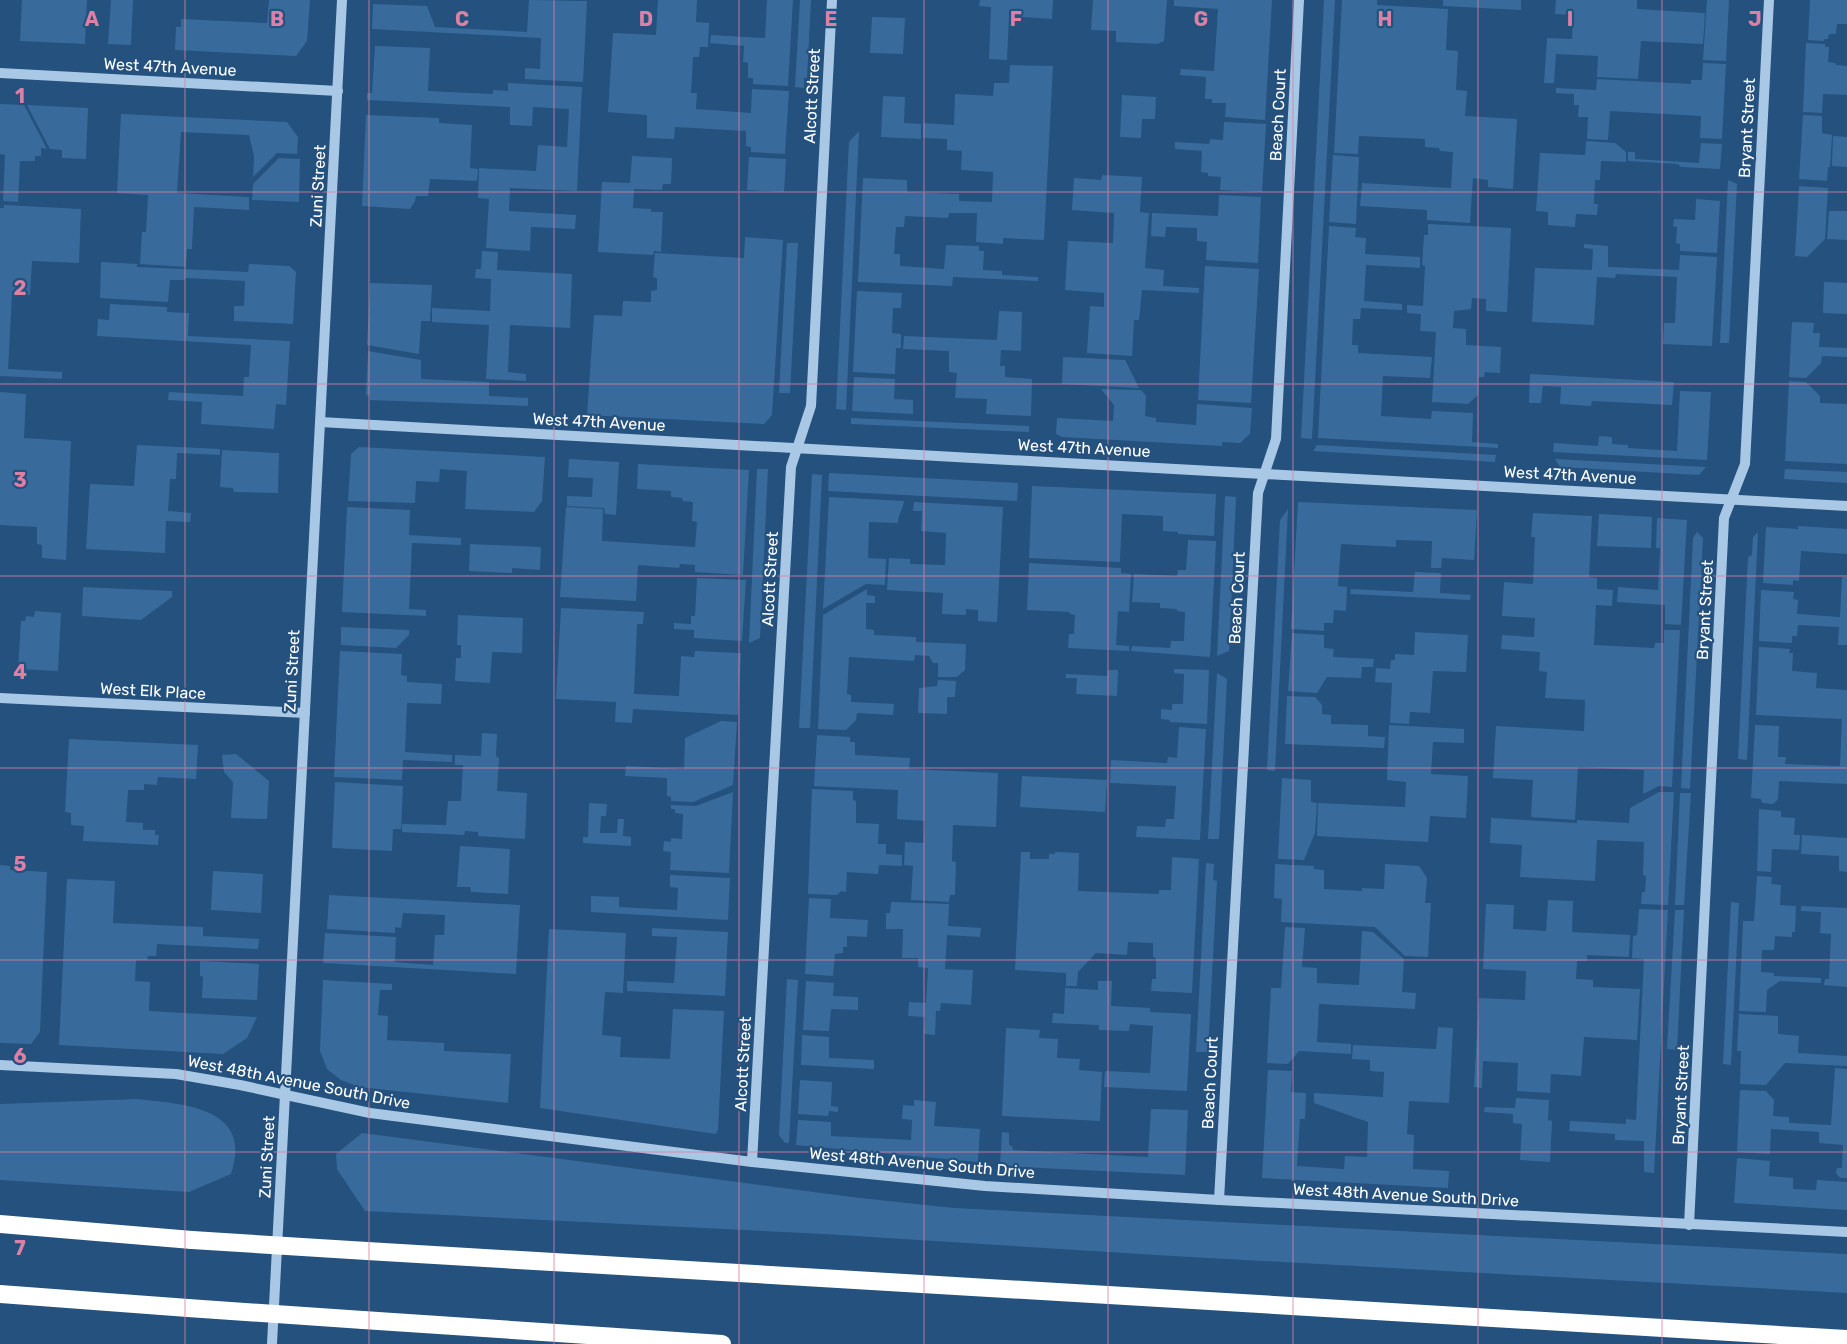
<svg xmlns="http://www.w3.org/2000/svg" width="1847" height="1344" viewBox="0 0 1847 1344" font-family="Rubik,sans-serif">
  <rect width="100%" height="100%" fill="#24517d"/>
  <g fill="#386b9b">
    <path d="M 22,0 L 87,0 L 85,44 L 20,41 Z"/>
    <path d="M 111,0 L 133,0 L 131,45 L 108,44 Z"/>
    <path d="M 269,0 L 310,0 L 307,41 L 296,56 L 175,50 L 176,27 L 181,27 L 181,19 L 267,23 Z"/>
    <path d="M 529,0 L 587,1 L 583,82 L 525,79 L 525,68 L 540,69 L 541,38 L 372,29 L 373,4 L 427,6 L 435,27 L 527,32 Z"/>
    <path d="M 658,0 L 697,0 L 696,22 L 709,23 L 708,47 L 700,47 L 699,57 L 693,57 L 691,93 L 697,93 L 696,109 L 751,113 L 752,89 L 789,91 L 785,154 L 751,152 L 751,147 L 746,146 L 746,131 L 675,127 L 674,139 L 647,138 L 647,115 L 608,112 L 613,33 L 656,35 Z"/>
    <path d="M 767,0 L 793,0 L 788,86 L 753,84 L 753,78 L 748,78 L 748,63 L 743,62 L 744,46 L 710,43 L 711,35 L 765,38 Z"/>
    <path d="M 800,0 L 811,0 L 807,78 L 804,78 L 804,88 L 795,87 Z"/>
    <path d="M 980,0 L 1053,0 L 1052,19 L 1009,16 L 1007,60 L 989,59 L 991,7 L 979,6 Z"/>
    <path d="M 1093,0 L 1167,0 L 1164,41 L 1157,44 L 1116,42 L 1116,31 L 1091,30 Z"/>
    <path d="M 1174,0 L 1272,0 L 1265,120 L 1225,117 L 1226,103 L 1212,103 L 1212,99 L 1205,99 L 1206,77 L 1180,75 L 1181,69 L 1214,71 L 1218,9 L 1174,6 Z"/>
    <path d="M 1324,0 L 1335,0 L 1312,439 L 1301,438 Z"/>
    <path d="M 1342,0 L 1377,0 L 1377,5 L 1448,9 L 1446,50 L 1458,51 L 1456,90 L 1467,91 L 1465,116 L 1517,119 L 1513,189 L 1488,187 L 1488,180 L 1473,178 L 1470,223 L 1427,220 L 1427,210 L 1360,206 L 1362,183 L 1451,188 L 1453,152 L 1440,151 L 1439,148 L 1425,147 L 1425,139 L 1359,136 L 1358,154 L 1334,153 Z"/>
    <path d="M 1443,0 L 1521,0 L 1521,10 L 1443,6 Z"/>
    <path d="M 1556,0 L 1637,0 L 1637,9 L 1705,13 L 1703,44 L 1641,41 L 1638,79 L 1597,77 L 1598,56 L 1556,54 L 1554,83 L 1544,83 L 1547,38 L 1572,39 L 1573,15 L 1555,14 Z"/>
    <path d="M 1707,0 L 1729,0 L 1726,61 L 1703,60 Z"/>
    <path d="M 1810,0 L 1847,0 L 1847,24 L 1837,24 L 1836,34 L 1829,34 L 1828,39 L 1824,39 L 1824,41 L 1808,40 Z"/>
    <path d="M 872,17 L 905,18 L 903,54 L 870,53 Z"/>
    <path d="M 1806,43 L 1825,44 L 1825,47 L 1829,47 L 1828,62 L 1835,63 L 1836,65 L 1847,66 L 1847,95 L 1823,94 L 1822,113 L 1803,112 Z"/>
    <path d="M 375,46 L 430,48 L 428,91 L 493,94 L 493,90 L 508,91 L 508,83 L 582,87 L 577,191 L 510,188 L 509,211 L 576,215 L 575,229 L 531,227 L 530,251 L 486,248 L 489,199 L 478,198 L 479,168 L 536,171 L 538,145 L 567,147 L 569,109 L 533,107 L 532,126 L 510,125 L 510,107 L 367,100 L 367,93 L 372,93 Z"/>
    <path d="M 1703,63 L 1726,64 L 1722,139 L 1700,138 L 1701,116 L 1610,111 L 1608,140 L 1587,139 L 1588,117 L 1578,117 L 1579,105 L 1574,105 L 1574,94 L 1556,93 L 1556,88 L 1596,90 L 1597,79 L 1691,84 L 1691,80 L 1702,80 Z"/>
    <path d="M 1010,65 L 1053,66 L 1044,240 L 1003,238 L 1003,244 L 976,242 L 977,213 L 949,213 L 948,218 L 905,216 L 904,227 L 896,227 L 894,254 L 900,254 L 900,266 L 944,269 L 946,245 L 979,246 L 979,251 L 984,251 L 983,270 L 1002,271 L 1002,275 L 1038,277 L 1038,281 L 953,277 L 952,286 L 858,282 L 863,178 L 907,180 L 907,192 L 959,194 L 959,201 L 992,202 L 993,172 L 961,170 L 962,151 L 947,150 L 947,139 L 923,138 L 923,123 L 954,125 L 955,94 L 993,96 L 994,83 L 1009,83 Z"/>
    <path d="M 1122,95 L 1156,97 L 1155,119 L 1142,119 L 1141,138 L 1120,137 Z"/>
    <path d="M 883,96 L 905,97 L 904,123 L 921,124 L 921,139 L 881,137 Z"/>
    <path d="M 0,104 L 24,105 L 47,149 L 41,148 L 41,156 L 35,156 L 35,161 L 20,161 L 18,202 L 3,201 L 5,155 L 0,154 Z"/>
    <path d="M 27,105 L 88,108 L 86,159 L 62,158 L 62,150 L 50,149 Z"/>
    <path d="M 121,114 L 287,122 L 298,137 L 297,154 L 277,153 L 253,177 L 254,156 L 249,135 L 181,132 L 177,193 L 249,197 L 249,210 L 194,207 L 192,249 L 187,249 L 186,267 L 140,264 L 142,232 L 146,232 L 148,195 L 117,193 Z"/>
    <path d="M 366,115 L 439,118 L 439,123 L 472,125 L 470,168 L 478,169 L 477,181 L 430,179 L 428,196 L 416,196 L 415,201 L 410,209 L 362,206 Z"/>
    <path d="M 1803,115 L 1822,116 L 1822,133 L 1832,135 L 1830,167 L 1828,167 L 1827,181 L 1799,179 Z"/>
    <path d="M 1224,122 L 1266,124 L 1262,192 L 1220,190 L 1221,177 L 1208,176 L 1208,173 L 1201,172 L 1202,151 L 1175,149 L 1175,142 L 1209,144 L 1210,139 L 1223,140 Z"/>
    <path d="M 859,131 L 846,410 L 836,409 L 849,142 Z"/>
    <path d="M 1833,136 L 1847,137 L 1847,167 L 1832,166 Z"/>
    <path d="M 1586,141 L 1615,143 L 1626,152 L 1626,162 L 1601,161 L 1600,180 L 1595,180 L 1594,204 L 1598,204 L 1597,215 L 1576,214 L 1575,227 L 1548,225 L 1548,212 L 1536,211 L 1540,153 L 1585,155 Z"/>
    <path d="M 1701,143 L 1722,144 L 1720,169 L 1681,167 L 1678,164 L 1628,161 L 1628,152 L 1635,152 L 1635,159 L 1699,163 Z"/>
    <path d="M 1333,155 L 1359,157 L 1356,224 L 1329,222 Z"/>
    <path d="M 632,156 L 672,158 L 671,184 L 663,184 L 662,190 L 634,189 L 633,208 L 651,209 L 651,212 L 663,212 L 661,252 L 654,251 L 653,255 L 598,252 L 602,182 L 630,183 Z"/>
    <path d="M 749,157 L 786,159 L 784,192 L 747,190 Z"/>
    <path d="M 279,158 L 300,159 L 299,202 L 252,200 L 253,184 Z"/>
    <path d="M 1102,175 L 1142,177 L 1140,212 L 1149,213 L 1145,268 L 1164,270 L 1163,286 L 1199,288 L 1199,293 L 1142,290 L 1139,320 L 1134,320 L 1132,356 L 1087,353 L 1090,306 L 1104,307 L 1104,293 L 1065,290 L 1068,241 L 1113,243 L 1114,213 L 1072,210 L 1074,178 L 1101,180 Z"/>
    <path d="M 1728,180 L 1737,184 L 1729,343 L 1720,343 Z"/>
    <path d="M 1799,186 L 1828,188 L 1825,239 L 1807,257 L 1795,256 Z"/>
    <path d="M 1219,195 L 1261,197 L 1258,263 L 1206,260 L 1207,242 L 1197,241 L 1197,228 L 1166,227 L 1165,237 L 1151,236 L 1152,213 L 1218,216 Z"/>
    <path d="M 1696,199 L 1720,201 L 1717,253 L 1680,251 L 1680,244 L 1676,243 L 1677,227 L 1673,226 L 1674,219 L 1695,220 Z"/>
    <path d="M 4,205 L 81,209 L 79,263 L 32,261 L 30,295 L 12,295 L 8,369 L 62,372 L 62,379 L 0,376 L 0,208 L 4,208 Z"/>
    <path d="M 1829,211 L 1847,211 L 1847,240 L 1827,239 Z"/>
    <path d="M 1428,224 L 1511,228 L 1507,312 L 1486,311 L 1486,299 L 1472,298 L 1471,309 L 1454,311 L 1453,328 L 1466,329 L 1466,345 L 1501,347 L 1500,373 L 1485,372 L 1484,377 L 1479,377 L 1478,395 L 1468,404 L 1432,402 L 1436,332 L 1420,331 L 1421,314 L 1407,313 L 1407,305 L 1423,306 L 1425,266 L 1422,265 L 1424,235 L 1428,235 Z"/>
    <path d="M 1329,226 L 1356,228 L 1355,237 L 1366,238 L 1365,254 L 1420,257 L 1420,268 L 1366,265 L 1364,301 L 1402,304 L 1402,310 L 1361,308 L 1360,319 L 1353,319 L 1352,345 L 1358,345 L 1358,353 L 1432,357 L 1430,378 L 1383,376 L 1381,416 L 1431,419 L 1432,411 L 1473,413 L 1472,442 L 1498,444 L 1498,448 L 1318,438 Z"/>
    <path d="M 745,237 L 783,240 L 772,415 L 764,424 L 587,415 L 594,315 L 622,316 L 623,301 L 651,302 L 651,291 L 657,290 L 657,278 L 653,277 L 655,253 L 744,258 Z"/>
    <path d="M 787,243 L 798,243 L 790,393 L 779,393 Z"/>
    <path d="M 1584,244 L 1608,246 L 1608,267 L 1679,270 L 1680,255 L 1717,257 L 1712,346 L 1663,344 L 1664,323 L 1675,323 L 1677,277 L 1616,274 L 1615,278 L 1597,277 L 1594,325 L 1532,322 L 1535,268 L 1592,270 L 1593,249 L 1584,248 Z"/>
    <path d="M 482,251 L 498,252 L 497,270 L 572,274 L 570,328 L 510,325 L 508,372 L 526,374 L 526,381 L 486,379 L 489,325 L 432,322 L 432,308 L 490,311 L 491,279 L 475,278 L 476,269 L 481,269 Z"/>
    <path d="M 101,262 L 137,264 L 137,267 L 248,272 L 249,264 L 289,266 L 296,272 L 293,324 L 234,321 L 234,306 L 244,306 L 245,281 L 185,278 L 185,280 L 170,280 L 168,302 L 100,298 Z"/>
    <path d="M 1205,266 L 1259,269 L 1251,403 L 1198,400 Z"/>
    <path d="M 1824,282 L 1847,283 L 1847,314 L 1823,313 Z"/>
    <path d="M 370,283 L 432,285 L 430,321 L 421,321 L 419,354 L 367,345 Z"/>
    <path d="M 857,291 L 902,293 L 901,308 L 893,308 L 892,333 L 901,334 L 901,348 L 896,348 L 895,374 L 853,372 Z"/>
    <path d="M 110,304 L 167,307 L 167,312 L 189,313 L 188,336 L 290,341 L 286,405 L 276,404 L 274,429 L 201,424 L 202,402 L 168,400 L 169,392 L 243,396 L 244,377 L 249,377 L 251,345 L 97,336 L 98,319 L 109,320 Z"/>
    <path d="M 999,311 L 1022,312 L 1021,351 L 1001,350 L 1000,366 L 1005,366 L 1005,377 L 1032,379 L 1031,416 L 986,414 L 987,399 L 955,398 L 957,373 L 949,372 L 949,351 L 903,349 L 904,336 L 997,340 Z"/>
    <path d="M 1792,322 L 1814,323 L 1813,333 L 1820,333 L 1819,347 L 1847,348 L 1847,357 L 1822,356 L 1821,363 L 1806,378 L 1789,377 Z"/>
    <path d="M 368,351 L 421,360 L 421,379 L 489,382 L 489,396 L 528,398 L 528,406 L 370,400 L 370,396 L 366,395 Z"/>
    <path d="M 1063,357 L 1125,360 L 1139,388 L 1062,384 Z"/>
    <path d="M 1530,374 L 1674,382 L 1672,405 L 1592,401 L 1591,406 L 1560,404 L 1561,387 L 1543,386 L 1541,403 L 1529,403 Z"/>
    <path d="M 854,377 L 895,379 L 894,399 L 913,400 L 913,414 L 852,411 Z"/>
    <path d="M 1789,381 L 1806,382 L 1820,396 L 1820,403 L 1847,404 L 1847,464 L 1785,461 Z"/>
    <path d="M 1101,389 L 1141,390 L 1146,396 L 1145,416 L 1156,418 L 1156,422 L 1196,425 L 1197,404 L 1252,408 L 1250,434 L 1240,443 L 1222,442 L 1222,446 L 1062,437 L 1056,434 L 1057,418 L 1113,421 L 1114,405 Z"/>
    <path d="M 1680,391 L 1711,392 L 1707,460 L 1553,452 L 1554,443 L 1598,446 L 1599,436 L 1612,437 L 1612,444 L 1628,445 L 1628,448 L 1677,451 Z"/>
    <path d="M 0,392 L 26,394 L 24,438 L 71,441 L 66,560 L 42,558 L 42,545 L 37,544 L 37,527 L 0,525 Z"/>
    <path d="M 851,418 L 1029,426 L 1029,432 L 851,424 Z"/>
    <path d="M 137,445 L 220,449 L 220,455 L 177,453 L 176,479 L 170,479 L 168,511 L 191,513 L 190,522 L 166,521 L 165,553 L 86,549 L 90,484 L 134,486 Z"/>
    <path d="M 1317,445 L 1496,455 L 1495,462 L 1313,451 Z"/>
    <path d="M 359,447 L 545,457 L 542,501 L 534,512 L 465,509 L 467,471 L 440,469 L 439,482 L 416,481 L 415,503 L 348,501 L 351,454 Z"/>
    <path d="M 222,450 L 279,453 L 278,493 L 234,492 L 233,488 L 220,487 Z"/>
    <path d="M 569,459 L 619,462 L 616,515 L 605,514 L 604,508 L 567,506 L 567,496 L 592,497 L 593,478 L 568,477 Z"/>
    <path d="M 1555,459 L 1706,467 L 1699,475 L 1560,467 Z"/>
    <path d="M 638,464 L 749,470 L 743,575 L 695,572 L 695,565 L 680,564 L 679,568 L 638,565 L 636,601 L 560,597 L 566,507 L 603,509 L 602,541 L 695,547 L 697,522 L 692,521 L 693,502 L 683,501 L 682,498 L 671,497 L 671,491 L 637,489 Z"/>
    <path d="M 757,469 L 768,469 L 760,638 L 749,643 Z"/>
    <path d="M 1785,469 L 1847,472 L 1847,483 L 1784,479 Z"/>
    <path d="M 829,473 L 1018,483 L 1017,501 L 828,491 Z"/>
    <path d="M 812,474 L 822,475 L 810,728 L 799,728 Z"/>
    <path d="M 1032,486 L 1216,494 L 1214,536 L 1178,534 L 1178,532 L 1163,531 L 1163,516 L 1122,514 L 1120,562 L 1029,558 Z"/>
    <path d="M 1225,496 L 1236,497 L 1229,651 L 1217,656 Z"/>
    <path d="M 829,497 L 904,501 C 903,510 898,514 898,523 L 869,522 L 868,558 L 886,559 L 885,585 L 866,584 L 823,609 Z"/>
    <path d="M 914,502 L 1003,507 L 997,622 L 978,621 L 978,610 L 966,609 L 966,615 L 942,614 L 943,593 L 887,590 L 889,558 L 910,559 L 910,564 L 945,565 L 946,533 L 921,531 L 922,511 L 913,511 Z"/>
    <path d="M 1298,502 L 1477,510 L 1474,560 L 1442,558 L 1441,568 L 1431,568 L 1432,541 L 1396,540 L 1396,547 L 1341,544 L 1338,586 L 1347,587 L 1346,611 L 1334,610 L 1333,623 L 1324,623 L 1324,631 L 1291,629 Z"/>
    <path d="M 347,507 L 410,510 L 409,535 L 461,538 L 461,545 L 412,543 L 409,609 L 426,610 L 426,616 L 342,612 Z"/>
    <path d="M 1288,509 L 1275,771 L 1267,770 L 1280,520 Z"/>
    <path d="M 1533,513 L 1592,516 L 1589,577 L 1597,578 L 1597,589 L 1613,590 L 1612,606 L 1596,605 L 1594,645 L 1654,648 L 1655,643 L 1664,643 L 1664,630 L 1680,630 L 1672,787 L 1659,786 L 1643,794 L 1644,770 L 1578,767 L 1575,820 L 1531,817 L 1533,780 L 1493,778 L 1496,726 L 1584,731 L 1585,700 L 1545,698 L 1547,672 L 1539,671 L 1540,652 L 1501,649 L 1502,635 L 1534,637 L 1535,618 L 1502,616 L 1504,582 L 1533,584 L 1535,537 L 1531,537 Z"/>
    <path d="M 1599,514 L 1652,517 L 1651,548 L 1597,546 Z"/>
    <path d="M 1657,518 L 1687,520 L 1681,625 L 1665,624 L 1665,605 L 1617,602 L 1618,587 L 1658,590 L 1660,548 L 1656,548 Z"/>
    <path d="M 1798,526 L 1847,529 L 1847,554 L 1801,551 L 1799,581 L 1793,580 L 1793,585 L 1763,583 L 1766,527 L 1798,529 Z"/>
    <path d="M 1697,532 L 1703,538 L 1690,789 L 1681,788 L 1693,538 Z"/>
    <path d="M 1758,532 L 1747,760 L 1738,759 L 1748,557 L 1752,555 L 1753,537 Z"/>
    <path d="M 1188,540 L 1216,541 L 1210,657 L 1131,651 L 1132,646 L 1170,648 L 1171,641 L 1184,641 L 1185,612 L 1177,611 L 1177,609 L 1160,608 L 1160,603 L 1132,602 L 1134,574 L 1177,576 L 1178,570 L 1186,570 Z"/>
    <path d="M 470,544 L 541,547 L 540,570 L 512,568 L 512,573 L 469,571 Z"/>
    <path d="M 1029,563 L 1121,568 L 1121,573 L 1131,574 L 1129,612 L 1118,611 L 1116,645 L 1129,646 L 1129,651 L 1068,648 L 1069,634 L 1074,634 L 1075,615 L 1070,614 L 1069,612 L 1027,610 Z"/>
    <path d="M 1415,572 L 1441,573 L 1440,593 L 1471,595 L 1470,600 L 1350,594 L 1351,589 L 1413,592 Z"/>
    <path d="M 1842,577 L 1847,577 L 1847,645 L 1838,645 L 1839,627 L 1798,625 L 1797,636 L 1792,636 L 1792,643 L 1759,641 L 1761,590 L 1794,592 L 1793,599 L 1798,600 L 1797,614 L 1840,617 Z"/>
    <path d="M 697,578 L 746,580 L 742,641 L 694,638 L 694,630 L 674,629 L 674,623 L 691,624 L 691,616 L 695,616 Z"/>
    <path d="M 83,587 L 172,591 L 172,597 L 141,620 L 82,616 Z"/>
    <path d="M 867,589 L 867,595 L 875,596 L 875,603 L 866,603 L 866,629 L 874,630 L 874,635 L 916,637 L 916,642 L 966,644 L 965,670 L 957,677 L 938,677 L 938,663 L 933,663 L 929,656 L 915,655 L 914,661 L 849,657 L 847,694 L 851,695 L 851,702 L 894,704 L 893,715 L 857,713 L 856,720 L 846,730 L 818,729 L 823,615 Z"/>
    <path d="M 561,608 L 644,612 L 643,624 L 637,624 L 634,694 L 679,696 L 681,656 L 694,657 L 695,651 L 741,653 L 738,715 L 633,709 L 632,723 L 615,722 L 616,702 L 556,699 Z"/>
    <path d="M 35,611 L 61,613 L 58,671 L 18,669 L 21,621 L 25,621 L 26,616 L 34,617 Z"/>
    <path d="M 458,615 L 523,618 L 522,653 L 492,652 L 490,683 L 455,681 L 456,658 L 461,658 L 461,645 L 457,645 Z"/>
    <path d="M 341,627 L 409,630 L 409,635 L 396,648 L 341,645 Z"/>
    <path d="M 1415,632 L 1468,635 L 1466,672 L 1433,671 L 1430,713 L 1410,712 L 1409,724 L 1390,723 L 1392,683 L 1375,682 L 1376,668 L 1390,669 L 1391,660 L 1395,660 L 1395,654 L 1414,655 Z"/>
    <path d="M 1292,633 L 1324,635 L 1324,648 L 1334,649 L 1333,657 L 1374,659 L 1373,667 L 1362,667 L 1361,678 L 1327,677 L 1317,693 L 1288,691 Z"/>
    <path d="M 1759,647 L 1790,649 L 1789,653 L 1793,653 L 1792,671 L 1817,673 L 1816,688 L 1847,690 L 1847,784 L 1779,781 L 1778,799 L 1773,804 L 1762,803 L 1761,799 L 1751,798 L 1755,725 L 1779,726 L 1778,757 L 1786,757 L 1785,764 L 1840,766 L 1842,719 L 1756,715 Z"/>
    <path d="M 340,651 L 402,654 L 401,675 L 407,676 L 407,682 L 442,684 L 441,704 L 407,703 L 405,752 L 452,755 L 452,762 L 403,760 L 402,780 L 334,777 Z"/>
    <path d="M 1174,669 L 1209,670 L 1207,724 L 1170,722 L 1170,720 L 1161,719 L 1161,709 L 1172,710 L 1172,704 L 1183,704 L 1184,674 L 1174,673 Z"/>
    <path d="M 1108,670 L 1118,670 L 1117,696 L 1076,694 L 1077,678 L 1066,678 L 1066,674 L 1107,676 Z"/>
    <path d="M 1217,673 L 1227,679 L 1219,839 L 1208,839 Z"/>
    <path d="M 938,680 L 956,681 L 955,697 L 947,697 L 947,714 L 918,713 L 919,688 L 937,686 Z"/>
    <path d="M 1287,696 L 1315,697 L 1322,705 L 1322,714 L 1331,715 L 1331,724 L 1368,725 L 1368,736 L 1385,737 L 1384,748 L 1285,744 Z"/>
    <path d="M 721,721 L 737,722 L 733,785 L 693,802 L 671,801 L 671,797 L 667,796 L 667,778 L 625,776 L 626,766 L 684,769 L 685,738 Z"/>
    <path d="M 1389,725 L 1464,729 L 1464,743 L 1433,742 L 1431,774 L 1468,776 L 1466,818 L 1430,816 L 1428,842 L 1317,836 L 1318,803 L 1405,807 L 1406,782 L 1387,780 Z"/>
    <path d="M 1179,727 L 1206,729 L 1200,840 L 1136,837 L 1137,826 L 1165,827 L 1166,819 L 1174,819 L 1176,786 L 1110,783 L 1111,760 L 1167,763 L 1168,757 L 1177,758 Z"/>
    <path d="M 482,733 L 497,734 L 496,756 L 499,758 L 497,791 L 527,793 L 525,839 L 478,836 L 478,832 L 465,831 L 464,835 L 402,832 L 402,824 L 446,825 L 448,801 L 461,801 L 463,765 L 455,765 L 455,755 L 481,756 Z"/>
    <path d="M 817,735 L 850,737 L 850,742 L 855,742 L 855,755 L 910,758 L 909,769 L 998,773 L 996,827 L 953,825 L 952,861 L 956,862 L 955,895 L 950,895 L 949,902 L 911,900 L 913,866 L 904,865 L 905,842 L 924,843 L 925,821 L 897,819 L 898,790 L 814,786 Z"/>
    <path d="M 69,739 L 198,745 L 196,779 L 158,777 L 157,785 L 144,784 L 144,790 L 128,790 L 126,822 L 143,823 L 143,830 L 155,830 L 155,835 L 159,835 L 158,845 L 83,841 L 84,826 L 71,825 L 71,813 L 65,812 Z"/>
    <path d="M 236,754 L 269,781 L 267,819 L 231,818 L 233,782 L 224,772 L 222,755 Z"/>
    <path d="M 1022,776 L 1107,780 L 1105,812 L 1020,807 Z"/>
    <path d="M 1282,778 L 1311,780 L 1311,802 L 1317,803 L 1315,833 L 1304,860 L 1278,859 Z"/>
    <path d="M 335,782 L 403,786 L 401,829 L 393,829 L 392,851 L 332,848 Z"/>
    <path d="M 812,789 L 853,791 L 853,800 L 856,801 L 856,823 L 879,824 L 878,844 L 886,844 L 886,854 L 902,855 L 902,866 L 879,865 L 878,874 L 847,872 L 846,892 L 841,891 L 837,895 L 808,894 Z"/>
    <path d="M 733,792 L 729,873 L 670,870 L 671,852 L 663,851 L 664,841 L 671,842 L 671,838 L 682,839 L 683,814 L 675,813 L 675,809 L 671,809 L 671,805 L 696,806 Z"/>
    <path d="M 1659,792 L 1674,792 L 1668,905 L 1641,904 L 1642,892 L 1645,892 L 1646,876 L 1643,875 L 1644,842 L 1597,840 L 1595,881 L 1520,877 L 1522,845 L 1490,843 L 1491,818 L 1577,823 L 1577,820 L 1629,823 L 1630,808 Z"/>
    <path d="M 1680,793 L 1691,793 L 1684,905 L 1675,905 Z"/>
    <path d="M 589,803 L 607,804 L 606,816 L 601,816 L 600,833 L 617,833 L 618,819 L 624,819 L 623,836 L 631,837 L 631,846 L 583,843 L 583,837 L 588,837 Z"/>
    <path d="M 1759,809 L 1781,811 L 1781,817 L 1795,818 L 1794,835 L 1800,835 L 1799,850 L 1772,849 L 1771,872 L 1757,871 Z"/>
    <path d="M 1802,835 L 1847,838 L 1847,872 L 1839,871 L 1839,856 L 1801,854 Z"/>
    <path d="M 460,846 L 510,849 L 508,894 L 471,892 L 470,887 L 457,887 Z"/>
    <path d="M 1021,852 L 1030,852 L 1030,859 L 1049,859 L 1049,854 L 1055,854 L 1055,852 L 1079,853 L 1078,891 L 1159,894 L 1159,890 L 1171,890 L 1172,857 L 1199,859 L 1192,993 L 1151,991 L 1152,979 L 1156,979 L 1156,958 L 1153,957 L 1153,943 L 1128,942 L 1127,955 L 1096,953 L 1078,972 L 1077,986 L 1066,986 L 1066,973 L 1015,970 Z"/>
    <path d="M 1206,863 L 1214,864 L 1213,880 L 1217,881 L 1208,1052 L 1196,1052 Z"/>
    <path d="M 1275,864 L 1314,866 L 1314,869 L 1324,870 L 1324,889 L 1362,891 L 1362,888 L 1384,889 L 1385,864 L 1419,866 L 1427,878 L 1425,903 L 1431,903 L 1428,957 L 1405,956 L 1375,927 L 1281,922 L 1282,899 L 1274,898 Z"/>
    <path d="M 0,865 L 10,866 L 10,870 L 47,872 L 40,1032 L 31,1044 L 0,1043 Z"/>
    <path d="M 213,871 L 263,874 L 261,913 L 211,910 Z"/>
    <path d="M 670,875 L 730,878 L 728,920 L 591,912 L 591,896 L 619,897 L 619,907 L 677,910 L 678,888 L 670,887 Z"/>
    <path d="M 1757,876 L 1772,877 L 1771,884 L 1781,885 L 1780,905 L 1796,906 L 1795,932 L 1792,932 L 1792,937 L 1775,936 L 1774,950 L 1762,950 L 1761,972 L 1774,973 L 1774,976 L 1821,978 L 1821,983 L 1780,981 L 1767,990 L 1766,1012 L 1739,1011 L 1743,921 L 1754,921 Z"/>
    <path d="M 67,879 L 115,881 L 113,923 L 203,927 L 203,936 L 259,939 L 258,949 L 157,944 L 156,956 L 148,956 L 147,960 L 136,960 L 135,981 L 150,982 L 149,1011 L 257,1017 L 247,1038 L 223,1054 L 59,1045 Z"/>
    <path d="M 329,895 L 520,905 L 516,974 L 323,963 L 325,933 L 396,937 L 395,962 L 433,965 L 435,935 L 444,935 L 445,915 L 403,913 L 401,928 L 395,927 L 395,933 L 327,929 Z"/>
    <path d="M 809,898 L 831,899 L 830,918 L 868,920 L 867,937 L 847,936 L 847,947 L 843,947 L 843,953 L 835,954 L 833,976 L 805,974 Z"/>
    <path d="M 1548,900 L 1573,901 L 1572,932 L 1630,935 L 1629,957 L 1587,955 L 1587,961 L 1577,961 L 1576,979 L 1593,980 L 1593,987 L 1640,989 L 1637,1040 L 1584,1037 L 1581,1076 L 1551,1074 L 1550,1093 L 1517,1091 L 1518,1063 L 1483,1061 L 1482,1088 L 1474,1087 L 1479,998 L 1525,1000 L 1526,971 L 1483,969 L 1486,904 L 1514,905 L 1513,929 L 1546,931 Z"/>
    <path d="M 891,902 L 949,904 L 948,926 L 981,928 L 980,937 L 947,935 L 945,969 L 941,969 L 973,970 L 971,1005 L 941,1003 L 940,1011 L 936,1011 L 935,1035 L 924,1034 L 925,1017 L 908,1016 L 909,1002 L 926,1003 L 928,968 L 918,967 L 918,958 L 902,958 L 903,929 L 886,929 L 886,913 L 890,913 Z"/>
    <path d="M 1731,902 L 1739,903 L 1731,1065 L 1723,1064 Z"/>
    <path d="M 1801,906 L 1847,908 L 1847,987 L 1824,985 L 1825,979 L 1829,979 L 1831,934 L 1820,933 L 1821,912 L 1801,911 Z"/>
    <path d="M 1639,909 L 1668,910 L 1654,1173 L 1644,1172 L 1644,1141 L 1615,1140 L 1615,1134 L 1569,1131 L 1570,1121 L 1626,1124 L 1626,1119 L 1636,1120 L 1644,959 L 1632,958 L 1633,936 L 1637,935 Z"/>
    <path d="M 1675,910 L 1684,910 L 1677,1050 L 1667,1049 Z"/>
    <path d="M 1285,927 L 1305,928 L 1302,967 L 1317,968 L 1317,983 L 1359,985 L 1362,931 L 1373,932 L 1404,959 L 1402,992 L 1416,993 L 1415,1009 L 1319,1004 L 1317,1042 L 1351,1044 L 1351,1054 L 1299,1051 L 1288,1064 L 1267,1063 L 1271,988 L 1281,988 Z"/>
    <path d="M 652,928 L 728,932 L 725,996 L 627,991 L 627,981 L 674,983 L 677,937 L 652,936 Z"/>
    <path d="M 549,929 L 626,933 L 623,993 L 605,992 L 602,1035 L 621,1037 L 620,1057 L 670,1059 L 673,1009 L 724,1011 L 718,1130 L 716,1134 L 540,1108 Z"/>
    <path d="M 200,961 L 259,964 L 257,1000 L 202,998 L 203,977 L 200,976 Z"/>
    <path d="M 787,979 L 798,980 L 789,1143 L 785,1143 L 779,1135 Z"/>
    <path d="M 323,980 L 392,984 L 392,990 L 380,990 L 378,1015 L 388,1016 L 387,1040 L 444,1043 L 444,1051 L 511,1054 L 508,1103 L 359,1087 L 341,1080 L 327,1069 L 320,1051 Z"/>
    <path d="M 806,981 L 834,983 L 833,996 L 858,997 L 858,1010 L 831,1009 L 829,1031 L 803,1030 Z"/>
    <path d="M 1098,981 L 1112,981 L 1111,1006 L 1150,1008 L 1150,1012 L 1191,1014 L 1187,1091 L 1104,1087 L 1105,1071 L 1150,1073 L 1153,1026 L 1130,1024 L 1129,1031 L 1099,1030 L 1099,1025 L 1052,1023 L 1053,1013 L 1064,1014 L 1065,988 L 1098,990 Z"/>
    <path d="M 1739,1014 L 1778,1016 L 1778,1034 L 1799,1036 L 1798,1053 L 1847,1056 L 1847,1066 L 1785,1063 L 1766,1085 L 1740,1084 L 1741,1051 L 1737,1051 Z"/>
    <path d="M 1438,1027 L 1453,1028 L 1449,1103 L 1409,1101 L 1407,1134 L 1414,1135 L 1413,1169 L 1449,1171 L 1448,1188 L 1262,1178 L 1268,1070 L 1292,1071 L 1291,1092 L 1306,1093 L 1305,1119 L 1300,1119 L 1297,1166 L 1344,1169 L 1345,1156 L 1367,1157 L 1368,1122 L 1314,1103 L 1314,1093 L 1383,1097 L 1384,1072 L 1370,1071 L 1370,1060 L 1352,1059 L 1353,1045 L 1436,1049 Z"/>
    <path d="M 1006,1028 L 1040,1030 L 1039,1038 L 1058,1039 L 1057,1058 L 1080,1059 L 1079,1070 L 1102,1072 L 1100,1121 L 1002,1116 Z"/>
    <path d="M 802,1035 L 829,1037 L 829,1058 L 874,1060 L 874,1069 L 801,1065 Z"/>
    <path d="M 1835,1068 L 1847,1069 L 1847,1178 L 1840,1178 L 1836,1173 L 1837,1168 L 1842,1168 L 1843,1145 L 1819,1143 L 1819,1132 L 1771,1129 L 1770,1154 L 1737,1152 L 1740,1090 L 1766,1091 L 1774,1100 L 1773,1116 L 1789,1117 L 1789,1123 L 1831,1125 Z"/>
    <path d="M 800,1080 L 832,1082 L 831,1106 L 838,1107 L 838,1112 L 829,1111 L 828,1116 L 798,1114 Z"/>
    <path d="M 1516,1098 L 1549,1100 L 1548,1120 L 1552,1121 L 1550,1162 L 1520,1160 L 1522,1124 L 1513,1123 L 1513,1114 L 1484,1112 L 1485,1107 L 1515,1108 Z"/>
    <path d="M 137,1099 C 183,1104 254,1107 231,1174 L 189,1192 L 0,1180 L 0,1104 Z"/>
    <path d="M 914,1100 L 936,1102 L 934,1126 L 980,1129 L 978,1162 L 796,1145 L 798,1120 L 831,1122 L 831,1136 L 911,1140 L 912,1120 L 902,1119 L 903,1105 L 914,1106 Z"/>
    <path d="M 1151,1109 L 1188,1110 L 1185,1175 L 1000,1166 L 1002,1132 L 1009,1133 L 1009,1145 L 1012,1146 L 1013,1150 L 1148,1157 Z"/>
    <path d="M 362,1133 L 860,1198 L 954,1208 L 1847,1254 L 1847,1293 L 1172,1256 L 824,1234 L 365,1211 L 337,1169 L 336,1154 Z"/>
    <path d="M 1737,1158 L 1770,1161 L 1769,1176 L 1793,1178 L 1793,1189 L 1816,1190 L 1817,1180 L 1847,1182 L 1847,1210 L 1734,1203 Z"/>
  </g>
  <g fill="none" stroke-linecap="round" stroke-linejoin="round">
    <g stroke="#a9c8e5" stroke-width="10">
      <path d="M 0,73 L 338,91"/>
      <path d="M 320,422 L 1847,506"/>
      <path d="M 0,698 L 305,713"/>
      <path d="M 0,1065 L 176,1074 L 240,1085 L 370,1113 L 752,1162 L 985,1186 L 1219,1200 L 1847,1232"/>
      <path d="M 752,1162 L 791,467 L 811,406 L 832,0"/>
      <path d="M 1219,1200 L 1258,493 L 1276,439 L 1299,0"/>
      <path d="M 1689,1225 L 1724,518 L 1745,464 L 1769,0"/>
      <path d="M 272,1344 L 342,0"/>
    </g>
    <g stroke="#fff" stroke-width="18">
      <path d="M 0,1224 L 192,1240"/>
      <path d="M 367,1251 L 1847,1339"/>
      <path d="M 0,1294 L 188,1308"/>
      <path d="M 363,1320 L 722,1344"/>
    </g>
    <g stroke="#fff" stroke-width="18">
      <path d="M 192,1240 L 367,1251"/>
      <path d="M 188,1308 L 363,1320"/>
    </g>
  </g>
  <path fill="none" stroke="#dd80a5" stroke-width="1.5" stroke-opacity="0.55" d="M 185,0 L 185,1344M 369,0 L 369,1344M 554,0 L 554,1344M 739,0 L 739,1344M 924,0 L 924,1344M 1108,0 L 1108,1344M 1293,0 L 1293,1344M 1478,0 L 1478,1344M 1662,0 L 1662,1344M 0,192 L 1847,192M 0,384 L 1847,384M 0,576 L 1847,576M 0,768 L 1847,768M 0,960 L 1847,960M 0,1152 L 1847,1152"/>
  <g text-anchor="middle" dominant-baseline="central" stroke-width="4.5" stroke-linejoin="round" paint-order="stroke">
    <g font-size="16" fill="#fff" stroke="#24517d">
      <text transform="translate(170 67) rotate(3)">West 47th Avenue</text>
      <text transform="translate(812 96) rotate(-87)">Alcott Street</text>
      <text transform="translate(1278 115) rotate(-87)">Beach Court</text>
      <text transform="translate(1747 128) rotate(-87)">Bryant Street</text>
      <text transform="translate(318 186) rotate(-87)">Zuni Street</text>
      <text transform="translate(599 422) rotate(3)">West 47th Avenue</text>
      <text transform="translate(1084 448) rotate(3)">West 47th Avenue</text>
      <text transform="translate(1570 475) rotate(3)">West 47th Avenue</text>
      <text transform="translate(770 579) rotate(-87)">Alcott Street</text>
      <text transform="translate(1237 598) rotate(-87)">Beach Court</text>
      <text transform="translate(1705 610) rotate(-87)">Bryant Street</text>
      <text transform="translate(292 671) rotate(-87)">Zuni Street</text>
      <text transform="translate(153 691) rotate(3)">West Elk Place</text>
      <text transform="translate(743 1064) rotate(-87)">Alcott Street</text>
      <text transform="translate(299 1082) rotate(11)">West 48th Avenue South Drive</text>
      <text transform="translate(1210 1083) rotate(-87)">Beach Court</text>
      <text transform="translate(1681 1095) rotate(-87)">Bryant Street</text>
      <text transform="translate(267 1157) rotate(-87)">Zuni Street</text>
      <text transform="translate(922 1163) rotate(5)">West 48th Avenue South Drive</text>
      <text transform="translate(1406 1195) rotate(3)">West 48th Avenue South Drive</text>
    </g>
  </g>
  <g font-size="20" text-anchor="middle" font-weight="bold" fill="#dd80a5" stroke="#24517d" stroke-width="4.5" stroke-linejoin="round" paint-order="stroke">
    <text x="92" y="26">A</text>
    <text x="277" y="26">B</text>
    <text x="462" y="26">C</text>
    <text x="646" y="26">D</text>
    <text x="831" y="26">E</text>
    <text x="1016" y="26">F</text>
    <text x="1201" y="26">G</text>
    <text x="1385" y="26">H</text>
    <text x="1570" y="26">I</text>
    <text x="1755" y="26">J</text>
    <text x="20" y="103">1</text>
    <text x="20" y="295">2</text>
    <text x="20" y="487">3</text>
    <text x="20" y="679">4</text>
    <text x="20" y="871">5</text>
    <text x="20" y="1063">6</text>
    <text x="20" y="1255">7</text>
  </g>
</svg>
